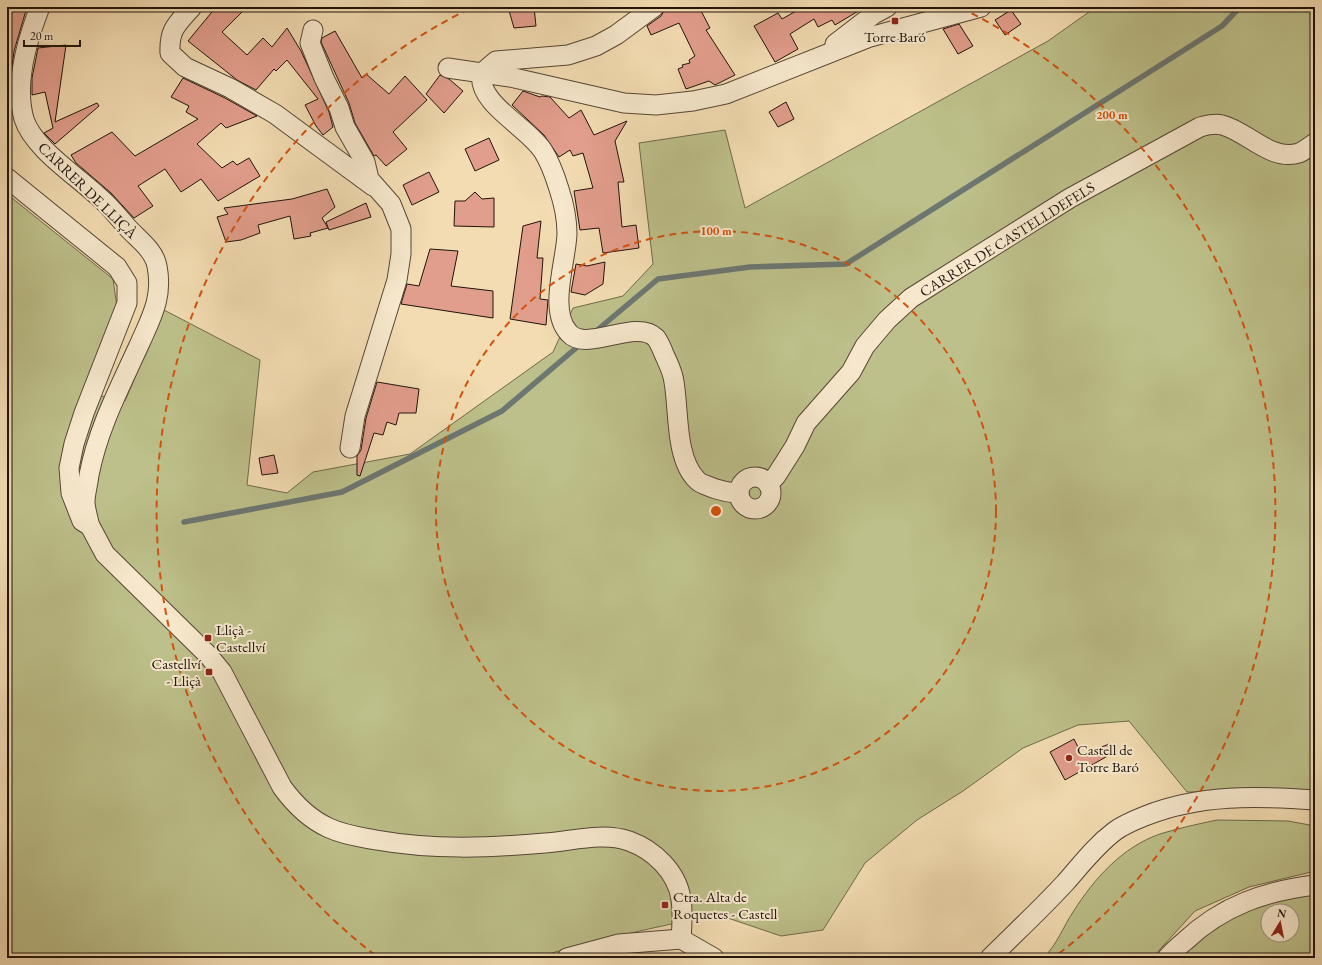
<svg xmlns="http://www.w3.org/2000/svg" width="1322" height="965" viewBox="0 0 1322 965" font-family="'EB Garamond',serif">
  <rect width="100%" height="100%" fill="#f3dcb2"/>
  <filter id="stains"><feTurbulence type="fractalNoise" baseFrequency=".005" numOctaves="4"/><feColorMatrix values="0 0 0 0 .2 0 0 0 0 .09 0 0 0 0 .02 0 0 0 .5 -.17"/></filter>
  <radialGradient id="worn" r=".72"><stop offset=".6" stop-color="#630" stop-opacity="0"/><stop offset="1" stop-color="#630" stop-opacity=".3"/></radialGradient>
  <g fill="#bdc08a" stroke="#6e6a4c" fill-rule="evenodd">
    <path d="M 1096,7 L 1315,7 L 1315,792 L 1187,792 L 1129,721 L 1078,725 L 1023,748 L 963,791 L 917,820 L 865,863 L 823,930 L 781,936 L 716,914 L 586,943 L 535,958 L 7,958 L 7,194 L 113,279 L 117,307 L 83,392 L 125,401 L 164,310 L 260,360 L 247,485 L 287,493 L 313,472 L 410,454 L 553,352 L 573,308 L 623,296 L 653,264 L 639,143 L 725,130 L 745,208 L 1048,41 Z"/>
    <path d="M 1217,820 L 1288,821 L 1315,826 L 1315,871 L 1249,887 L 1195,911 L 1152,958 L 1043,958 C 1057,945 1063,927 1073,912 C 1094,879 1122,847 1160,834 C 1179,828 1198,824 1217,820 Z"/>
    <path d="M 1315,892 L 1315,958 L 1177,958 L 1216,923 L 1258,905 ZM 1268,911 L 1292,911 L 1292,935 L 1268,935 Z"/>
  </g>
  <g fill="none" stroke-linecap="round" stroke-linejoin="round">
    <g stroke="#6c7772" stroke-width="5.5">
      <path d="M 595,332 L 658,279 L 750,267 L 846,264 L 1222,26 L 1240,7"/>
      <path d="M 184,522 L 342,492 L 502,411 L 582,343"/>
    </g>
  </g>
  <g fill="#e29e8c" stroke="#20140d">
    <path d="M 7,7 L 27,7 L 14,51 L 10,82 L 7,82 Z"/>
    <path d="M 216,7 L 247,7 L 222,32 L 247,55 L 263,38 L 272,47 L 287,28 L 301,51 L 329,112 L 333,127 L 323,135 L 316,126 L 305,105 L 318,99 L 287,60 L 276,71 L 274,69 L 256,90 L 237,80 L 188,41 Z"/>
    <path d="M 508,7 L 534,7 L 536,26 L 514,28 Z"/>
    <path d="M 666,7 L 699,7 L 710,28 L 706,30 L 735,75 L 715,85 L 709,81 L 686,89 L 678,69 L 683,67 L 682,65 L 690,63 L 689,60 L 695,56 L 679,23 L 651,35 L 647,26 L 661,16 Z"/>
    <path d="M 803,7 L 865,7 L 835,25 L 832,20 L 818,27 L 814,19 L 790,34 L 798,49 L 775,62 L 754,26 L 778,13 L 782,19 Z"/>
    <path d="M 1011,10 L 1021,24 L 1005,35 L 995,20 Z"/>
    <path d="M 959,24 L 973,46 L 958,54 L 943,29 Z"/>
    <path d="M 335,31 L 362,78 L 366,74 L 389,94 L 405,76 L 427,100 L 393,132 L 407,149 L 386,166 L 376,155 L 374,156 L 355,123 L 349,103 L 321,42 L 322,38 Z"/>
    <path d="M 66,45 L 55,122 L 97,103 L 99,106 L 55,144 L 44,133 L 53,128 L 45,92 L 32,95 L 32,78 L 38,48 Z"/>
    <path d="M 440,75 L 449,79 L 463,91 L 444,113 L 426,94 Z"/>
    <path d="M 183,78 L 225,98 L 257,116 L 226,128 L 221,123 L 197,144 L 222,168 L 233,161 L 237,165 L 249,158 L 260,176 L 218,201 L 201,179 L 181,192 L 165,169 L 138,186 L 153,206 L 134,218 L 111,193 L 76,163 L 71,155 L 112,132 L 135,156 L 198,119 L 186,112 L 189,106 L 171,97 Z"/>
    <path d="M 523,91 L 540,97 L 542,96 L 550,97 L 569,118 L 581,110 L 594,135 L 627,121 L 615,141 L 624,182 L 618,182 L 622,227 L 636,225 L 639,248 L 603,253 L 599,228 L 580,230 L 574,191 L 593,188 L 583,153 L 573,156 L 570,150 L 559,157 L 544,135 L 512,105 Z"/>
    <path d="M 786,102 L 794,119 L 778,127 L 769,112 Z"/>
    <path d="M 489,138 L 499,160 L 475,171 L 465,149 Z"/>
    <path d="M 429,172 L 439,192 L 412,205 L 403,185 Z"/>
    <path d="M 327,189 L 335,207 L 322,218 L 328,228 L 310,233 L 311,236 L 294,239 L 290,216 L 258,225 L 260,233 L 241,240 L 226,242 L 217,217 L 228,214 L 224,208 L 292,199 Z"/>
    <path d="M 475,192 L 482,199 L 494,198 L 494,227 L 454,226 L 455,201 L 465,201 Z"/>
    <path d="M 366,203 L 371,217 L 329,230 L 326,222 Z"/>
    <path d="M 541,221 L 537,258 L 543,258 L 540,299 L 548,300 L 546,325 L 510,319 L 523,226 Z"/>
    <path d="M 430,249 L 458,251 L 451,286 L 493,291 L 493,318 L 401,304 L 407,284 L 419,286 Z"/>
    <path d="M 605,262 L 603,284 L 585,295 L 571,292 L 576,264 L 587,266 Z"/>
    <path d="M 377,382 L 419,389 L 416,413 L 399,413 L 396,425 L 387,422 L 383,435 L 374,433 L 360,476 L 357,475 L 357,456 L 361,450 L 366,418 Z"/>
    <path d="M 274,455 L 278,473 L 262,475 L 259,458 Z"/>
    <path d="M 1074,739 L 1082,755 L 1109,744 L 1113,753 L 1065,780 L 1050,752 Z"/>
  </g>
  <g fill="none" stroke-linecap="round" stroke-linejoin="round">
    <g stroke="#554636" stroke-width="21">
      <g id="street">
        <path d="M 40,7 C 27,40 14,84 24,119 C 33,148 77,176 99,197 C 110,206 118,217 128,228 C 138,239 154,250 157,266 C 163,297 152,316 140,343 C 120,387 98,428 89,475 C 88,484 85,494 85,502 C 85,509 88,517 89,523"/>
        <path d="M 192,7 C 177,24 169,29 170,53 L 185,67 L 230,88 L 275,114 L 373,186"/>
        <path d="M 313,30 L 310,43 L 324,78 L 339,108 L 345,127 L 365,162 L 369,179 L 391,204 L 401,229 L 401,254 L 397,280 L 355,416 L 350,448"/>
        <path d="M 835,44 L 874,14 L 887,7"/>
        <path d="M 448,68 L 510,77 L 624,103 L 656,105 L 693,101 L 726,94 L 870,37 L 981,7"/>
        <path d="M 482,73 C 476,103 528,127 543,151 C 550,162 555,176 559,189 C 564,204 567,219 567,234 C 566,262 548,311 569,333 C 586,353 636,318 656,338 C 659,342 662,349 664,354 C 668,363 673,372 674,382 C 679,410 675,459 697,480 C 700,484 709,486 713,488 C 723,491 729,493 739,493"/>
        <path d="M 482,73 L 496,61 L 568,55 L 596,46 L 616,35 L 654,7"/>
        <path d="M 7,178 L 117,267 L 127,283 L 127,303 L 84,413 L 74,444 L 69,468 L 71,493 L 82,521 L 90,526 L 105,554 L 208,655 L 222,672 L 282,787 C 295,805 309,819 329,828 C 344,835 360,837 376,840 C 433,850 488,848 545,843 C 572,841 603,832 629,841 C 654,850 677,872 681,899 C 683,912 682,926 681,939"/>
        <circle cx="755" cy="493" r="16"/>
        <path d="M 768,484 L 776,476 L 795,446 L 806,423 L 851,372 L 865,346 L 887,320 L 911,298 L 1070,198 L 1200,127 C 1207,125 1215,123 1222,125 C 1247,131 1271,162 1299,153 C 1304,151 1310,146 1315,143"/>
        <path d="M 567,958 L 619,944 L 681,939 L 714,958"/>
        <path d="M 990,958 C 1015,933 1041,909 1065,883 C 1081,865 1095,846 1115,831 C 1123,825 1135,820 1145,816 C 1200,794 1257,796 1315,800"/>
        <path d="M 1167,958 C 1172,952 1179,946 1185,941 C 1222,906 1265,891 1315,885"/>
      </g>
    </g>
    <use href="#street" stroke="#f7e8cd" stroke-width="19"/>
  </g>
  <g fill="none" stroke="#d4520c" stroke-width="2" stroke-dasharray="7 5">
    <circle cx="716" cy="511" r="280"/>
    <path d="M375 955A560 560 0 0 1 471 8M961 8A560 560 0 0 1 1057 955"/>
  </g>
  <g fill="#8f2418" stroke="#f7e8cd" stroke-width="1.5">
    <rect x="891" y="17" width="8" height="8" rx="2"/>
    <rect x="204" y="634" width="8" height="8" rx="2"/>
    <rect x="205" y="668" width="8" height="8" rx="2"/>
    <circle cx="1069" cy="758" r="4"/>
    <rect x="661" y="901" width="8" height="8" rx="2"/>
  </g>
  <g text-anchor="middle" dominant-baseline="central" stroke-width="4" stroke-linejoin="round" paint-order="stroke">
    <g font-size="15" fill="#20140d" stroke="#f7e8cd" text-anchor="start">
      <text x="895" y="36" text-anchor="middle">Torre Baró</text>
      <text x="216" y="629">Lliçà -<tspan x="216" dy="17">Castellví</tspan></text>
      <text x="201" y="663" text-anchor="end">Castellví<tspan x="201" dy="17">- Lliçà</tspan></text>
      <text x="1077" y="749">Castell de<tspan x="1077" dy="17">Torre Baró</tspan></text>
      <text x="673" y="896">Ctra. Alta de<tspan x="673" dy="17">Roquetes - Castell</tspan></text>
    </g>
    <g font-size="15" fill="#20140d" stroke="#f7e8cd">
      <text transform="translate(88 190) rotate(44)">CARRER DE LLIÇÀ</text>
      <text transform="translate(1007 239) rotate(-32)">CARRER DE CASTELLDEFELS</text>
    </g>
  </g>
  <circle cx="716" cy="511" r="6" fill="#d4520c" stroke="#f7e8cd" stroke-width="2"/>
  <g font-size="12" text-anchor="middle" font-weight="bold" fill="#d4520c" stroke="#f7e8cd" stroke-width="4" stroke-linejoin="round" paint-order="stroke">
    <text x="1112" y="119">200 m</text>
    <text x="716" y="235">100 m</text>
  </g>
  <rect width="1322" height="965" fill="none" stroke="#f3dcb2" stroke-width="24"/>
  <rect x="8" y="8" width="1306" height="949" fill="none" stroke="#20140d" stroke-width="2"/>
  <rect x="12" y="12" width="1298" height="941" fill="none" stroke="#20140d"/>
  <g transform="translate(1280 923) rotate(10)"><circle r="19" fill="#f7e8cd" stroke="#a19380"/>
  <path d="M0-3L7 15L0 10L-7 15Z" fill="#8f2418"/>
  <text y="-6" font-size="11" font-weight="bold" text-anchor="middle" fill="#20140d">N</text>
  </g>
  <path d="M24 40v6h56v-6" fill="none" stroke="#20140d" stroke-width="2"/>
  <text x="30" y="40" font-size="12" fill="#20140d" stroke="#f7e8cd" stroke-width="3" paint-order="stroke">20 m</text>
  <rect width="100%" height="100%" filter="url(#stains)"/>
  <rect width="100%" height="100%" fill="url(#worn)"/>
</svg>
